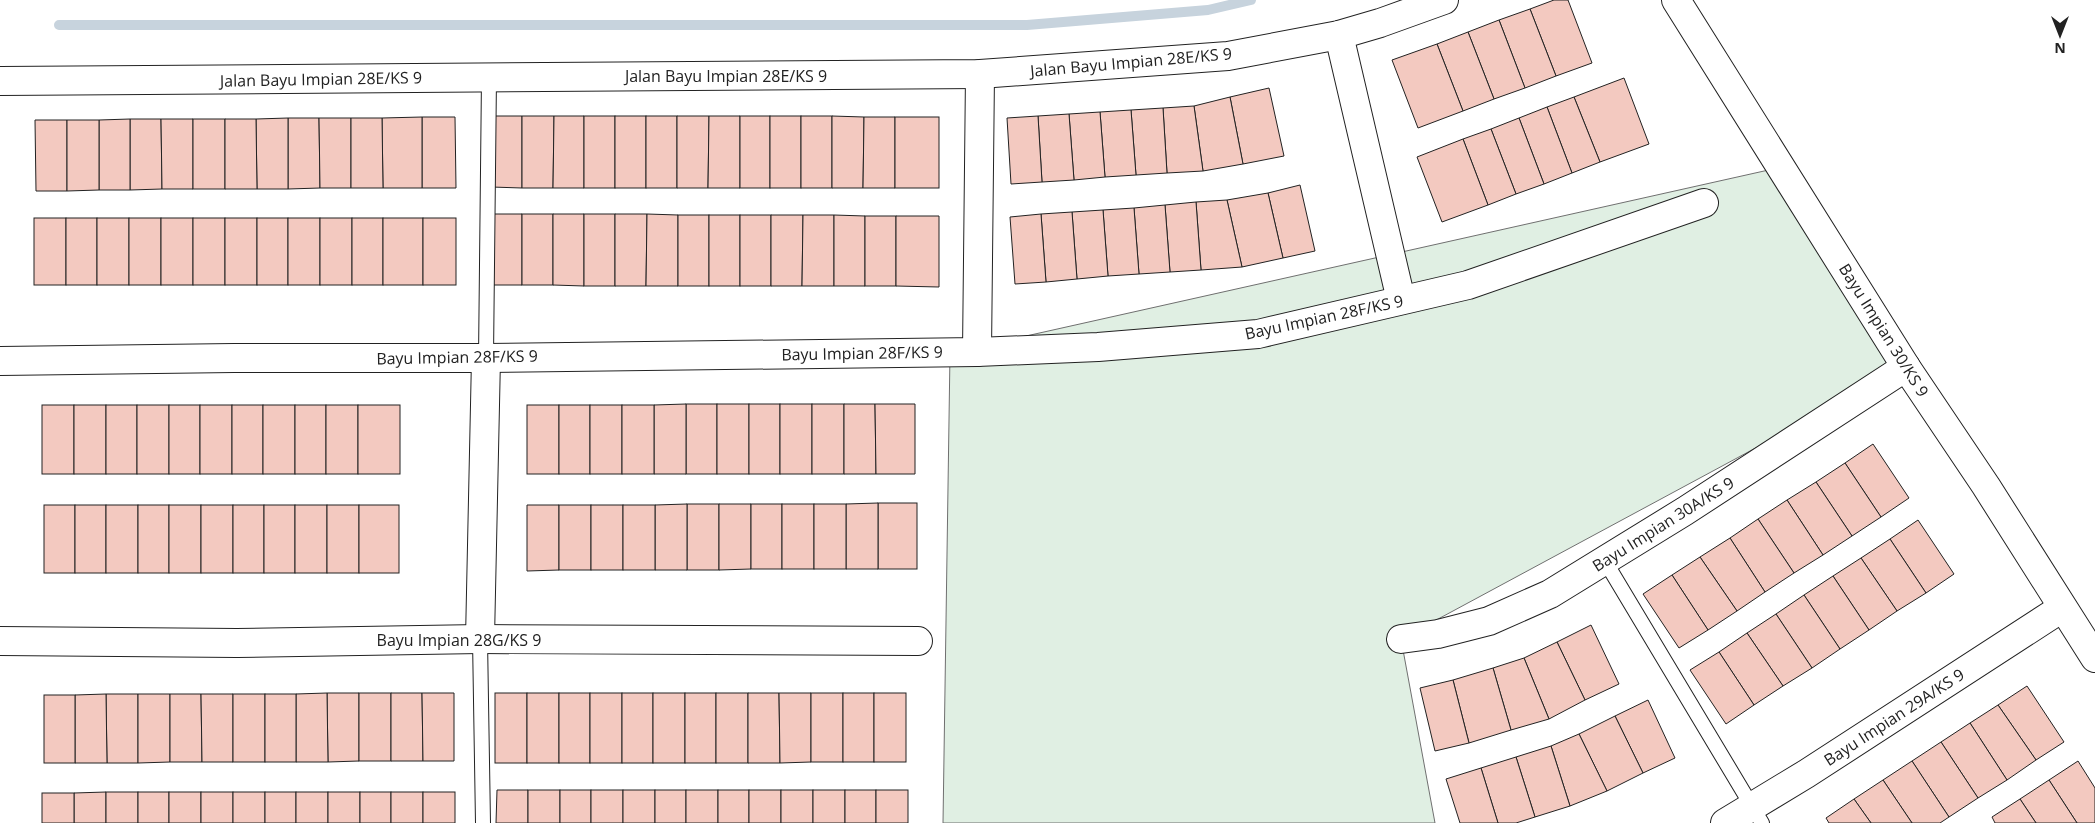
<svg xmlns="http://www.w3.org/2000/svg" width="2095" height="823" viewBox="0 0 2095 823" font-family="'Open Sans',sans-serif">
  <rect width="100%" height="100%" fill="#fff"/>
  <path fill="#e0efe3" stroke="#6f6f6f" d="M 1782,167 L 1906,367 L 1401,639 L 1435,823 L 943,823 L 950,353 Z"/>
  <g fill="none" stroke-linecap="round" stroke-linejoin="round">
    <path stroke="#c7d3dd" stroke-width="10" d="M 59,25 L 1027,25 L 1208,10 L 1251,0"/>
  </g>
  <g fill="#f3c9c0" stroke="#222">
    <path d="M 1554,0 L 1568,0 L 1592,63 L 1556,76 L 1530,9 Z"/>
    <path d="M 1530,9 L 1556,76 L 1525,88 L 1499,20 Z"/>
    <path d="M 1499,20 L 1525,88 L 1494,99 L 1468,32 Z"/>
    <path d="M 1468,32 L 1494,99 L 1463,111 L 1437,44 Z"/>
    <path d="M 1437,44 L 1463,111 L 1418,128 L 1392,60 Z"/>
    <path d="M 1624,78 L 1649,144 L 1600,162 L 1574,97 Z"/>
    <path d="M 1269,88 L 1284,156 L 1243,164 L 1230,97 Z"/>
    <path d="M 1230,97 L 1243,164 L 1203,171 L 1194,106 Z"/>
    <path d="M 1574,97 L 1600,162 L 1572,173 L 1547,107 Z"/>
    <path d="M 1194,106 L 1203,171 L 1167,173 L 1163,108 Z"/>
    <path d="M 1547,107 L 1572,173 L 1544,184 L 1519,118 Z"/>
    <path d="M 1163,108 L 1167,173 L 1136,175 L 1131,110 Z"/>
    <path d="M 1131,110 L 1136,175 L 1105,177 L 1100,112 Z"/>
    <path d="M 1100,112 L 1105,177 L 1074,180 L 1069,114 Z"/>
    <path d="M 1069,114 L 1074,180 L 1042,182 L 1038,116 Z"/>
    <path d="M 491,116 L 522,116 L 522,188 L 491,187 Z"/>
    <path d="M 522,116 L 554,116 L 553,188 L 522,188 Z"/>
    <path d="M 554,116 L 584,116 L 584,188 L 553,188 Z"/>
    <rect x="584" y="116" width="31" height="72"/>
    <rect x="615" y="116" width="31" height="72"/>
    <rect x="646" y="116" width="31" height="72"/>
    <path d="M 677,116 L 709,116 L 708,188 L 677,188 Z"/>
    <path d="M 709,116 L 740,116 L 740,188 L 708,188 Z"/>
    <rect x="740" y="116" width="30" height="72"/>
    <rect x="770" y="116" width="31" height="72"/>
    <rect x="801" y="116" width="31" height="72"/>
    <path d="M 832,116 L 864,117 L 863,188 L 832,188 Z"/>
    <path d="M 1038,116 L 1042,182 L 1011,184 L 1007,118 Z"/>
    <path d="M 422,117 L 455,117 L 456,188 L 422,188 Z"/>
    <path d="M 422,117 L 422,188 L 383,188 L 382,118 Z"/>
    <path d="M 864,117 L 895,117 L 895,188 L 863,188 Z"/>
    <rect x="895" y="117" width="44" height="71"/>
    <path d="M 288,118 L 319,118 L 320,188 L 288,189 Z"/>
    <path d="M 288,118 L 288,189 L 257,189 L 256,119 Z"/>
    <path d="M 319,118 L 351,118 L 351,188 L 320,188 Z"/>
    <path d="M 351,118 L 382,118 L 383,188 L 351,188 Z"/>
    <path d="M 1519,118 L 1544,184 L 1516,194 L 1491,129 Z"/>
    <path d="M 130,119 L 161,119 L 162,189 L 130,190 Z"/>
    <path d="M 130,119 L 130,190 L 99,190 L 99,120 Z"/>
    <path d="M 161,119 L 193,119 L 193,189 L 162,189 Z"/>
    <rect x="193" y="119" width="32" height="70"/>
    <path d="M 225,119 L 256,119 L 257,189 L 225,189 Z"/>
    <path d="M 35,120 L 67,120 L 67,191 L 36,191 Z"/>
    <path d="M 67,120 L 99,120 L 99,190 L 67,191 Z"/>
    <path d="M 1491,129 L 1516,194 L 1488,205 L 1463,139 Z"/>
    <path d="M 1463,139 L 1488,205 L 1442,222 L 1417,157 Z"/>
    <path d="M 1300,185 L 1315,251 L 1283,258 L 1268,193 Z"/>
    <path d="M 1268,193 L 1283,258 L 1242,267 L 1227,200 Z"/>
    <path d="M 1227,200 L 1242,267 L 1201,270 L 1196,202 Z"/>
    <path d="M 1196,202 L 1201,270 L 1170,272 L 1165,205 Z"/>
    <path d="M 1165,205 L 1170,272 L 1139,274 L 1134,208 Z"/>
    <path d="M 1134,208 L 1139,274 L 1108,276 L 1103,210 Z"/>
    <path d="M 1103,210 L 1108,276 L 1077,279 L 1072,212 Z"/>
    <path d="M 1072,212 L 1077,279 L 1046,282 L 1041,214 Z"/>
    <path d="M 491,214 L 522,214 L 522,285 L 490,285 Z"/>
    <rect x="522" y="214" width="31" height="71"/>
    <path d="M 553,214 L 584,214 L 584,286 L 553,285 Z"/>
    <rect x="584" y="214" width="31" height="72"/>
    <path d="M 615,214 L 647,214 L 646,286 L 615,286 Z"/>
    <path d="M 647,214 L 678,215 L 678,286 L 646,286 Z"/>
    <path d="M 1041,214 L 1046,282 L 1015,284 L 1010,217 Z"/>
    <rect x="678" y="215" width="31" height="71"/>
    <rect x="709" y="215" width="31" height="71"/>
    <rect x="740" y="215" width="31" height="71"/>
    <path d="M 771,215 L 803,215 L 802,286 L 771,286 Z"/>
    <path d="M 803,215 L 834,215 L 834,286 L 802,286 Z"/>
    <path d="M 834,215 L 865,216 L 865,286 L 834,286 Z"/>
    <rect x="865" y="216" width="31" height="70"/>
    <path d="M 896,216 L 939,216 L 939,287 L 896,286 Z"/>
    <rect x="34" y="218" width="32" height="67"/>
    <rect x="66" y="218" width="31" height="67"/>
    <rect x="97" y="218" width="32" height="67"/>
    <rect x="129" y="218" width="32" height="67"/>
    <rect x="161" y="218" width="32" height="67"/>
    <rect x="193" y="218" width="32" height="67"/>
    <rect x="225" y="218" width="32" height="67"/>
    <rect x="257" y="218" width="31" height="67"/>
    <rect x="288" y="218" width="32" height="67"/>
    <rect x="320" y="218" width="32" height="67"/>
    <rect x="352" y="218" width="31" height="67"/>
    <rect x="383" y="218" width="40" height="67"/>
    <rect x="423" y="218" width="33" height="67"/>
    <rect x="686" y="404" width="31" height="70"/>
    <path d="M 686,404 L 686,474 L 654,474 L 654,405 Z"/>
    <rect x="717" y="404" width="32" height="70"/>
    <rect x="749" y="404" width="31" height="70"/>
    <rect x="780" y="404" width="32" height="70"/>
    <rect x="812" y="404" width="32" height="70"/>
    <path d="M 844,404 L 875,404 L 876,474 L 844,474 Z"/>
    <path d="M 875,404 L 915,404 L 915,474 L 876,474 Z"/>
    <rect x="42" y="405" width="32" height="69"/>
    <rect x="74" y="405" width="32" height="69"/>
    <rect x="106" y="405" width="31" height="69"/>
    <rect x="137" y="405" width="32" height="69"/>
    <rect x="169" y="405" width="31" height="69"/>
    <rect x="200" y="405" width="32" height="69"/>
    <rect x="232" y="405" width="31" height="69"/>
    <rect x="263" y="405" width="32" height="69"/>
    <rect x="295" y="405" width="31" height="69"/>
    <rect x="326" y="405" width="32" height="69"/>
    <rect x="358" y="405" width="42" height="69"/>
    <rect x="527" y="405" width="32" height="69"/>
    <rect x="559" y="405" width="31" height="69"/>
    <rect x="590" y="405" width="32" height="69"/>
    <rect x="622" y="405" width="32" height="69"/>
    <path d="M 1873,444 L 1909,498 L 1881,517 L 1845,463 Z"/>
    <path d="M 1845,463 L 1881,517 L 1852,536 L 1816,482 Z"/>
    <path d="M 1816,482 L 1852,536 L 1823,555 L 1787,500 Z"/>
    <path d="M 1787,500 L 1823,555 L 1794,573 L 1758,519 Z"/>
    <rect x="878" y="503" width="39" height="66"/>
    <path d="M 878,503 L 878,569 L 846,569 L 846,504 Z"/>
    <rect x="687" y="504" width="32" height="66"/>
    <path d="M 687,504 L 687,570 L 655,570 L 655,505 Z"/>
    <path d="M 719,504 L 751,504 L 751,569 L 719,570 Z"/>
    <rect x="751" y="504" width="31" height="65"/>
    <rect x="782" y="504" width="32" height="65"/>
    <rect x="814" y="504" width="32" height="65"/>
    <rect x="44" y="505" width="31" height="68"/>
    <rect x="75" y="505" width="31" height="68"/>
    <rect x="106" y="505" width="32" height="68"/>
    <rect x="138" y="505" width="31" height="68"/>
    <rect x="169" y="505" width="32" height="68"/>
    <rect x="201" y="505" width="32" height="68"/>
    <rect x="233" y="505" width="31" height="68"/>
    <rect x="264" y="505" width="31" height="68"/>
    <rect x="295" y="505" width="32" height="68"/>
    <rect x="327" y="505" width="32" height="68"/>
    <rect x="359" y="505" width="40" height="68"/>
    <path d="M 527,505 L 559,505 L 559,570 L 527,571 Z"/>
    <rect x="559" y="505" width="32" height="65"/>
    <rect x="591" y="505" width="32" height="65"/>
    <rect x="623" y="505" width="32" height="65"/>
    <path d="M 1758,519 L 1794,573 L 1765,592 L 1730,538 Z"/>
    <path d="M 1918,520 L 1954,574 L 1926,593 L 1890,539 Z"/>
    <path d="M 1730,538 L 1765,592 L 1737,611 L 1700,557 Z"/>
    <path d="M 1890,539 L 1926,593 L 1897,611 L 1861,558 Z"/>
    <path d="M 1700,557 L 1737,611 L 1708,630 L 1672,575 Z"/>
    <path d="M 1861,558 L 1897,611 L 1869,630 L 1833,576 Z"/>
    <path d="M 1672,575 L 1708,630 L 1679,648 L 1643,594 Z"/>
    <path d="M 1833,576 L 1869,630 L 1840,649 L 1804,595 Z"/>
    <path d="M 1804,595 L 1840,649 L 1812,668 L 1776,614 Z"/>
    <path d="M 1776,614 L 1812,668 L 1783,686 L 1747,633 Z"/>
    <path d="M 1591,625 L 1619,684 L 1585,700 L 1557,642 Z"/>
    <path d="M 1747,633 L 1783,686 L 1754,705 L 1719,652 Z"/>
    <path d="M 1557,642 L 1585,700 L 1549,719 L 1524,658 Z"/>
    <path d="M 1719,652 L 1754,705 L 1726,724 L 1690,670 Z"/>
    <path d="M 1524,658 L 1549,719 L 1511,730 L 1493,668 Z"/>
    <path d="M 1493,668 L 1511,730 L 1469,743 L 1453,680 Z"/>
    <path d="M 1453,680 L 1469,743 L 1435,751 L 1420,688 Z"/>
    <path d="M 2027,686 L 2064,742 L 2036,760 L 1998,705 Z"/>
    <path d="M 327,693 L 359,693 L 359,761 L 328,762 Z"/>
    <path d="M 327,693 L 328,762 L 296,762 L 296,694 Z"/>
    <rect x="359" y="693" width="32" height="68"/>
    <path d="M 391,693 L 422,693 L 423,761 L 391,761 Z"/>
    <path d="M 422,693 L 454,693 L 454,761 L 423,761 Z"/>
    <rect x="495" y="693" width="32" height="70"/>
    <rect x="527" y="693" width="32" height="70"/>
    <rect x="559" y="693" width="31" height="70"/>
    <rect x="590" y="693" width="32" height="70"/>
    <rect x="622" y="693" width="31" height="70"/>
    <rect x="653" y="693" width="32" height="70"/>
    <rect x="685" y="693" width="31" height="70"/>
    <rect x="716" y="693" width="32" height="70"/>
    <path d="M 748,693 L 779,693 L 780,763 L 748,763 Z"/>
    <path d="M 779,693 L 811,693 L 811,762 L 780,763 Z"/>
    <rect x="811" y="693" width="32" height="69"/>
    <rect x="843" y="693" width="31" height="69"/>
    <rect x="874" y="693" width="32" height="69"/>
    <path d="M 106,694 L 138,694 L 138,763 L 107,763 Z"/>
    <path d="M 106,694 L 107,763 L 75,763 L 75,695 Z"/>
    <path d="M 138,694 L 170,694 L 170,762 L 138,763 Z"/>
    <path d="M 170,694 L 201,694 L 202,762 L 170,762 Z"/>
    <path d="M 201,694 L 233,694 L 233,762 L 202,762 Z"/>
    <rect x="233" y="694" width="32" height="68"/>
    <rect x="265" y="694" width="31" height="68"/>
    <rect x="44" y="695" width="31" height="68"/>
    <path d="M 1648,700 L 1675,758 L 1643,773 L 1615,716 Z"/>
    <path d="M 1998,705 L 2036,760 L 2007,780 L 1970,723 Z"/>
    <path d="M 1615,716 L 1643,773 L 1607,791 L 1579,734 Z"/>
    <path d="M 1970,723 L 2007,780 L 1978,798 L 1941,742 Z"/>
    <path d="M 1579,734 L 1607,791 L 1570,806 L 1551,746 Z"/>
    <path d="M 1941,742 L 1978,798 L 1949,817 L 1912,761 Z"/>
    <path d="M 1551,746 L 1570,806 L 1535,817 L 1516,757 Z"/>
    <path d="M 1516,757 L 1535,817 L 1516,823 L 1498,823 L 1481,768 Z"/>
    <path d="M 1912,761 L 1949,817 L 1940,823 L 1912,823 L 1883,780 Z"/>
    <path d="M 2078,761 L 2095,788 L 2095,823 L 2077,823 L 2049,780 Z"/>
    <path d="M 1481,768 L 1498,823 L 1460,823 L 1446,779 Z"/>
    <path d="M 1883,780 L 1912,823 L 1871,823 L 1854,799 Z"/>
    <path d="M 2049,780 L 2077,823 L 2036,823 L 2020,799 Z"/>
    <path d="M 497,790 L 528,790 L 528,823 L 496,823 Z"/>
    <rect x="528" y="790" width="32" height="33"/>
    <rect x="560" y="790" width="31" height="33"/>
    <rect x="591" y="790" width="32" height="33"/>
    <rect x="623" y="790" width="32" height="33"/>
    <rect x="655" y="790" width="31" height="33"/>
    <rect x="686" y="790" width="32" height="33"/>
    <rect x="718" y="790" width="31" height="33"/>
    <rect x="749" y="790" width="32" height="33"/>
    <rect x="781" y="790" width="32" height="33"/>
    <rect x="813" y="790" width="32" height="33"/>
    <rect x="845" y="790" width="31" height="33"/>
    <rect x="876" y="790" width="32" height="33"/>
    <path d="M 106,792 L 106,823 L 74,823 L 74,793 Z"/>
    <rect x="106" y="792" width="32" height="31"/>
    <rect x="138" y="792" width="31" height="31"/>
    <rect x="169" y="792" width="32" height="31"/>
    <rect x="201" y="792" width="32" height="31"/>
    <rect x="233" y="792" width="32" height="31"/>
    <rect x="265" y="792" width="31" height="31"/>
    <rect x="296" y="792" width="32" height="31"/>
    <rect x="328" y="792" width="32" height="31"/>
    <rect x="360" y="792" width="31" height="31"/>
    <rect x="391" y="792" width="32" height="31"/>
    <rect x="423" y="792" width="32" height="31"/>
    <rect x="42" y="793" width="32" height="30"/>
    <path d="M 1854,799 L 1871,823 L 1829,823 L 1826,818 Z"/>
    <path d="M 2020,799 L 2036,823 L 1995,823 L 1992,817 Z"/>
  </g>
  <g fill="none" stroke-linecap="round" stroke-linejoin="round">
    <g stroke="#222" stroke-width="16">
      <g id="service">
        <path d="M 486,358 L 489,77"/>
        <path d="M 1605,561 L 1762,823"/>
        <path d="M 480,639 L 483,823"/>
      </g>
    </g>
    <g stroke="#222" stroke-width="30">
      <g id="minor">
        <path d="M 1676,0 L 1906,367 L 1986,486 L 2095,658"/>
        <path d="M 1339,35 L 1401,300"/>
        <path d="M 0,81 L 980,74 L 1228,56 L 1339,35 L 1380,23 L 1444,0"/>
        <path d="M 977,352 L 980,74"/>
        <path d="M 0,361 L 234,358 L 486,358 L 977,352 L 1098,347 L 1258,334 L 1468,285 L 1704,203"/>
        <path d="M 480,639 L 486,358"/>
        <path d="M 1401,639 L 1438,634 L 1489,621 L 1550,594 L 1685,511 L 1906,367"/>
        <path d="M 0,641 L 237,643 L 480,639 L 918,641"/>
        <path d="M 1725,823 L 1806,774 L 2062,608"/>
      </g>
    </g>
    <use href="#service" stroke="#fff" stroke-width="14"/>
    <use href="#minor" stroke="#fff" stroke-width="28"/>
  </g>
  <g text-anchor="middle" dominant-baseline="central" stroke-width="4" stroke-linejoin="round" paint-order="stroke">
    <g font-size="16" fill="#222" stroke="#fff">
      <text transform="translate(1131 62) rotate(-5)">Jalan Bayu Impian 28E/KS 9</text>
      <text x="726" y="76">Jalan Bayu Impian 28E/KS 9</text>
      <text transform="translate(321 79) rotate(-1)">Jalan Bayu Impian 28E/KS 9</text>
      <text transform="translate(1324 317) rotate(-12)">Bayu Impian 28F/KS 9</text>
      <text transform="translate(1884 330) rotate(58)">Bayu Impian 30/KS 9</text>
      <text transform="translate(862 353) rotate(-1)">Bayu Impian 28F/KS 9</text>
      <text transform="translate(457 357) rotate(-1)">Bayu Impian 28F/KS 9</text>
      <text transform="translate(1663 524) rotate(-32)">Bayu Impian 30A/KS 9</text>
      <text x="459" y="640">Bayu Impian 28G/KS 9</text>
      <text transform="translate(1894 717) rotate(-33)">Bayu Impian 29A/KS 9</text>
    </g>
  </g>
  <g transform="translate(2060 35) rotate(180)" stroke="#ffffff" stroke-width="4" paint-order="stroke">
  <path d="M0-4L9 19L0 12L-9 19Z" fill="#222222"/>
  <text y="-8" font-size="14" font-weight="bold" text-anchor="middle" fill="#222222">N</text>
  </g>
</svg>
